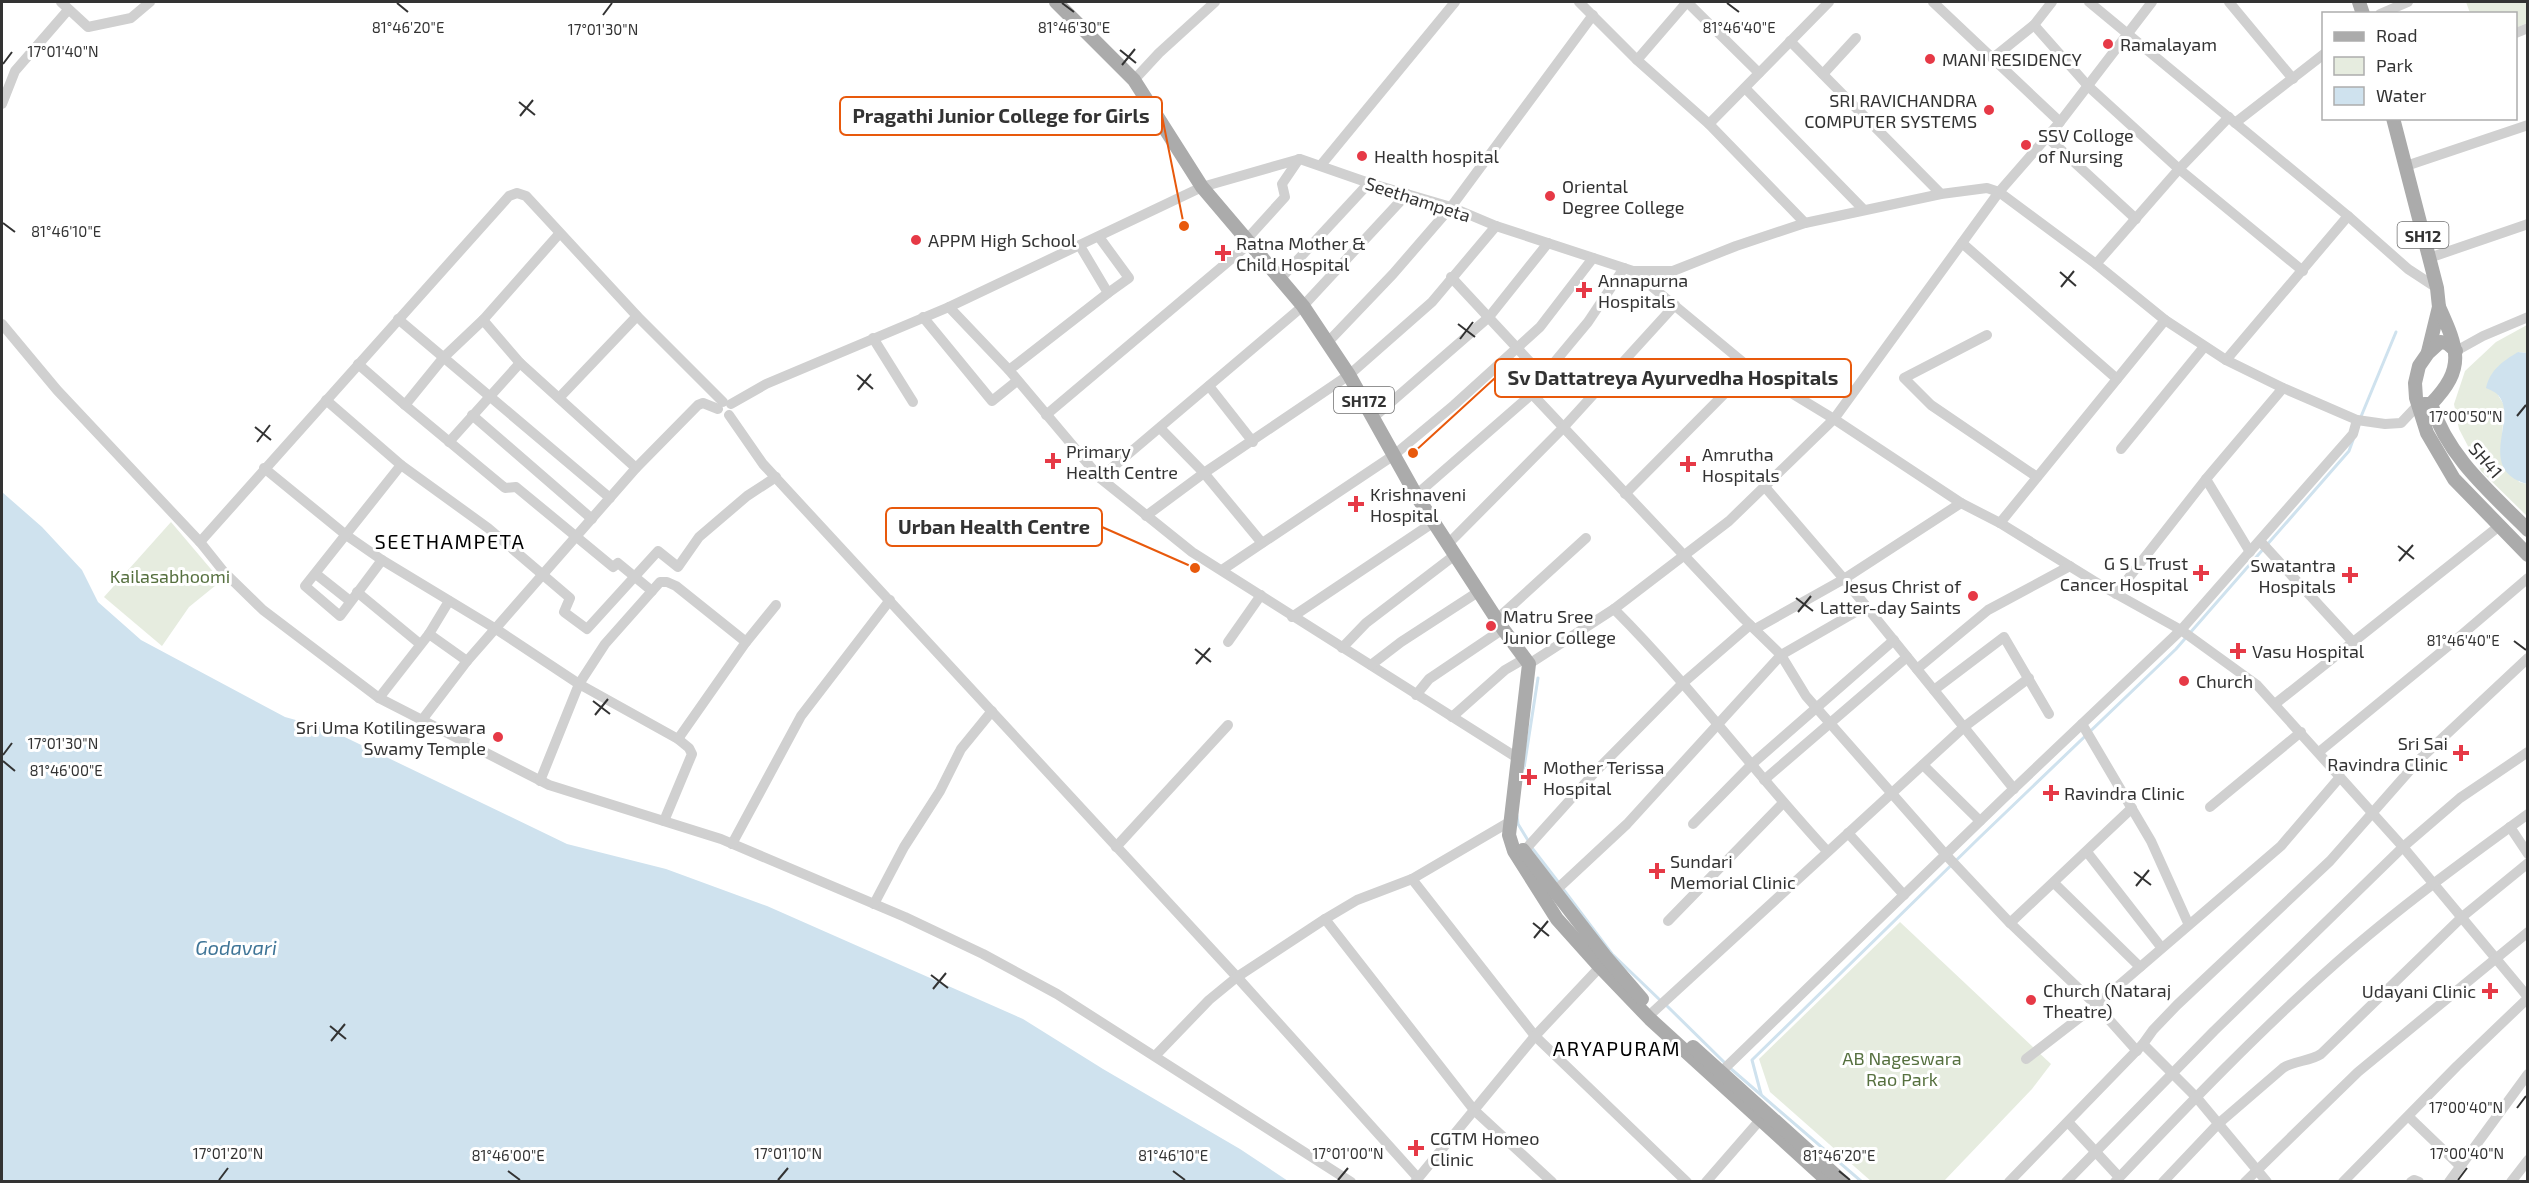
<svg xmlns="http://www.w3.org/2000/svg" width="2529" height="1183" viewBox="0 0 2529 1183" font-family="'Exo 2',sans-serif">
  <rect width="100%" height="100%" fill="#fff"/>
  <g fill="#e6ecdf">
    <path d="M 2466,2 L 2527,2 L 2527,23 L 2516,28 L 2516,14 L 2470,13 Z"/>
    <path d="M 2527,325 L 2527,353 L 2518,352 L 2498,395 L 2504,405 L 2502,438 L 2519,482 L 2527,484 L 2527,516 L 2481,471 L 2459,429 L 2454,404 L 2465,371 L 2496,342 Z"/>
    <path d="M 171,522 L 221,581 L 189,607 L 162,646 L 104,597 Z"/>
    <path d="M 1900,922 L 2051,1064 L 2032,1089 L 1944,1181 L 1872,1182 L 1770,1092 L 1759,1059 Z"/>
  </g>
  <g fill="#cfe2ee">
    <path d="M 2518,352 L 2527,353 L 2527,484 C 2475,469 2519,418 2498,395 C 2496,392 2490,390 2486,388 C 2490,370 2503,361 2518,352 Z"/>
    <path d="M 2,492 L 42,527 L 82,570 L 98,602 L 141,640 L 285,717 L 328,729 L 567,844 L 666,869 L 767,906 L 1023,1019 L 1103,1069 L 1240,1149 L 1288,1181 L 2,1181 Z"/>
  </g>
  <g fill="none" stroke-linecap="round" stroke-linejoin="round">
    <g stroke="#cfe2ee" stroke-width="3">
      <path d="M 2360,419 L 2396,332"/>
      <path d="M 1524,768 L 1538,678"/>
      <path d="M 1517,816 L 1518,824 L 1529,842"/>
      <path d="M 1532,848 L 1559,883"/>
      <path d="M 1563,889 L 1612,954 L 1661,1001"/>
      <path d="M 1666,1005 L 1725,1063"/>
      <path d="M 1730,1068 L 1862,1182"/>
      <path d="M 1761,1094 L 1752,1060 L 1979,838 L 2176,649 L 2349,451 L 2353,440"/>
    </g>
    <g stroke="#d0d0d0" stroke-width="10">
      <path d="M 61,2 L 88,27 L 131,18 L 150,2"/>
      <path d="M 1579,2 L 1637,60"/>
      <path d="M 1687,2 L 1637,60 L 1709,124 L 1805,223"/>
      <path d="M 1687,2 L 1759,73"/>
      <path d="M 1933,2 L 2060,122"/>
      <path d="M 2089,2 L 2348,216 L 2408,269 L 2437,288"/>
      <path d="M 2229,2 L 2293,79"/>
      <path d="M 2380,14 L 2408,2"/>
      <path d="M 2034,25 L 2088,86 L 2179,169 L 2303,271"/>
      <path d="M 2516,33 L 2528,28"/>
      <path d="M 1790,41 L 1941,194"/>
      <path d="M 1993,58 L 2034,25 L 2052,2"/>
      <path d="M 1823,74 L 1856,38"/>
      <path d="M 1134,80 L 1159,53 L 1215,2"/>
      <path d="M 1745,88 L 1864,210"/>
      <path d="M 2,104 L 15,71 L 68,10"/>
      <path d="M 2235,123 L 2324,54"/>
      <path d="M 1709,124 L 1829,2"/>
      <path d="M 2047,137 L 2136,219"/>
      <path d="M 1321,165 L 1455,2"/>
      <path d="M 2406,166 L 2528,125"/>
      <path d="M 1099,237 L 1129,278 L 1108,293"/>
      <path d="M 1246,240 L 1285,197 L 1282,184 L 1299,159"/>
      <path d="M 1962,243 L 2117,379"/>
      <path d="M 2429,258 L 2528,224"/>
      <path d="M 2096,264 L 2179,169 L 2229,117"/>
      <path d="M 1633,271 L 1750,368 L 1834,419 L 1961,503 L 2000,523 L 2102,586 L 2181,630 L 2257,685 L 2403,847 L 2528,997"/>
      <path d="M 1451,277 L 1543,376 L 1532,394 L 1744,619 L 1781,655 L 1806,696 L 1946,855 L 2010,923 L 2096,1005 L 2137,1051"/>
      <path d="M 1280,279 L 1369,183"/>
      <path d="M 949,307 L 1009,370 L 1100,478 L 1192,552 L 1519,759"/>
      <path d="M 923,317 L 992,401 L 1017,381"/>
      <path d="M 398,319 L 610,498"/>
      <path d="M 483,320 L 559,234"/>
      <path d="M 2,324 L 57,390 L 200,542 L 224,572 L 263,610 L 379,698 L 549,785 L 721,839 L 905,917 L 983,954 L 1057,994 L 1351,1182"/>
      <path d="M 1987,335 L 1904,378 L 1931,405 L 2037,477"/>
      <path d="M 873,338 L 913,402"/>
      <path d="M 1328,342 L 1393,274 L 1451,207 L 1593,15"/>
      <path d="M 2456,351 L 2483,336 L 2528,317"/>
      <path d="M 2226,360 L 2348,216"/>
      <path d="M 358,364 L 405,405 L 444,357 L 483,320 L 520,363 L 636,468"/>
      <path d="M 1009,370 L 1108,293 L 1080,246"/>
      <path d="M 1543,376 L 1588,322 L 1624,268"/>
      <path d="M 1209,386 L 1253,442"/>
      <path d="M 559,398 L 637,316"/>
      <path d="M 326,400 L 401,465"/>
      <path d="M 731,404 L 766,384 L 949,307 L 1202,187 L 1300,159 L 1369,183 L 1451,207 L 1496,226 L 1633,271 L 1673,271 L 1736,246 L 1805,223 L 1941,194 L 1987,188 L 1999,192 L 2096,264 L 2165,320 L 2226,360 L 2283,388 L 2357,420 L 2385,424 L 2401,423 L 2419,404"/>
      <path d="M 405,405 L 505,488 L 516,487 L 613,567 L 618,563 L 652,591"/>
      <path d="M 472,415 L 592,519"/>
      <path d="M 729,415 L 763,464 L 1237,977 L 1418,1178"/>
      <path d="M 1046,415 L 1249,244"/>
      <path d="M 1374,417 L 1489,317 L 1548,243"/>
      <path d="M 1160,428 L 1204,473 L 1262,543"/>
      <path d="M 449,442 L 520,363"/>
      <path d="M 2121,449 L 2204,347"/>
      <path d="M 264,468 L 346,535 L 382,560 L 496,629 L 579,684 L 678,739 L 746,642 L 676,586 L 667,582 L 660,582 L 605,644 L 579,684 L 540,781"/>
      <path d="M 1100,478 L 1303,306 L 1407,194"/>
      <path d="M 2206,479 L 2250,552"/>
      <path d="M 1765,487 L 1844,579 L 2014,789"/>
      <path d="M 1625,494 L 1750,368"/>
      <path d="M 1416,495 L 1532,394"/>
      <path d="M 1146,516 L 1204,473 L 1349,375 L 1432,302 L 1496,226"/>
      <path d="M 2000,523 L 2165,320"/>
      <path d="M 2260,541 L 2352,641"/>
      <path d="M 200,542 L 509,196 L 517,193 L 526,196 L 637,316 L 723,402"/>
      <path d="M 1448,544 L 1562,429 L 1675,305"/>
      <path d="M 382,560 L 340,616 L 305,586 L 401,465 L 488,528 L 570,598 L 564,612 L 587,629 L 658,551 L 678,567 L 699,537 L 747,496 L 776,477"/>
      <path d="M 1222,570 L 1394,455 L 1454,405 L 1540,327 L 1593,258"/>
      <path d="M 316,574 L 350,601"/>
      <path d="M 357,592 L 420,644"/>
      <path d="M 2116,594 L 2206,479 L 2283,388"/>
      <path d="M 1614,609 C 1690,685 1754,772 1827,851"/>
      <path d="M 1292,617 L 1434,522"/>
      <path d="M 1496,620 L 1586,538"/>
      <path d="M 1755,629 L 1844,579 L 1961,503"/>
      <path d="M 429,634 L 467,661"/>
      <path d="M 746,642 L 776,605"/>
      <path d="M 1228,642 L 1261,595"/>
      <path d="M 1342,648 L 1366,623 L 1455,555"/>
      <path d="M 1529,664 L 1614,609 L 1729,521 L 1834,419 L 1999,192 L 2060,122 L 2152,2"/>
      <path d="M 1371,665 L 1401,642 L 1478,592"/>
      <path d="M 1917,669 L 1988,610 L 2070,566"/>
      <path d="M 1934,690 L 2004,637 L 2049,714"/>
      <path d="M 1416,695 L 1429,679 L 1503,629"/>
      <path d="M 379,698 L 429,634 L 449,601"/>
      <path d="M 2275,704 L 2498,527"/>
      <path d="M 1452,717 L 1505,670 L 1524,659"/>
      <path d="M 422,720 L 467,661 L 636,468 L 698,405 L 703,403 L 718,409"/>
      <path d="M 2082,724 L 2151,841 L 2188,923"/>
      <path d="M 2319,752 L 2452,643 L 2528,578"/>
      <path d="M 1923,765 L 1980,821"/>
      <path d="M 1764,780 L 1907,657"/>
      <path d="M 2210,807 L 2301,732"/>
      <path d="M 664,821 L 692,754 L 689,748 L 678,739"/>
      <path d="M 1693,824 L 1751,765 L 1894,640"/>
      <path d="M 2510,827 L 2528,854"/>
      <path d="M 1848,833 L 1904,895"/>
      <path d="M 732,844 L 801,716 L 890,600"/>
      <path d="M 1116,847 L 1228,725"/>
      <path d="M 1524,851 L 1597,770 L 1683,683 L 1750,625"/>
      <path d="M 2087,852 L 2161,947"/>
      <path d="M 1412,879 L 1535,1036 L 1687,1182"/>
      <path d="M 2054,883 L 2140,967"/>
      <path d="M 1554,892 L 1627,824 L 1781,655 L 1866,606"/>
      <path d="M 874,904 L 904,847 L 940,791 L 961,749 L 992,711"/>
      <path d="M 1325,919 L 1474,1110 L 1552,1182"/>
      <path d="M 1668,921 L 1783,803"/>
      <path d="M 2010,923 L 2132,808"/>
      <path d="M 1653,1012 L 1964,727 L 2029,678"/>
      <path d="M 2143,1044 L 2197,1098 L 2267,1182"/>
      <path d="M 1155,1056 L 1209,1000 L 1237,977 L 1325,919 L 1357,900 L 1412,879 L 1511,821"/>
      <path d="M 2026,1059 L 2096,1005 L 2281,846 L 2340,777"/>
      <path d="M 1722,1071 L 2004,798 L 2181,630 L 2353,434 L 2357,420"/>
      <path d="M 2409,1117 L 2459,1165"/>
      <path d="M 2068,1122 L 2119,1177"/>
      <path d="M 1415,1182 L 1535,1036 L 1600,967"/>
      <path d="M 1706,1182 L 1760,1120"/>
      <path d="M 2009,1182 L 2143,1044 L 2153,1030 L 2177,1005 L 2330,861 L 2419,760 L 2528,658"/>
      <path d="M 2066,1182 L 2214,1031 L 2403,847 L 2460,798 L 2528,752"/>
      <path d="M 2115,1182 C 2186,1107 2259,1031 2336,963 C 2396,910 2463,861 2528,814"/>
      <path d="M 2163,1182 L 2218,1124 L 2283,1068 C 2295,1060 2309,1062 2321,1054 L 2462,917 L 2528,863"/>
      <path d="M 2245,1182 L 2358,1072 L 2528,932"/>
      <path d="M 2343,1182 L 2457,1066 L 2528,998"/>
      <path d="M 2411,1182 L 2414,1180 L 2419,1182"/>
      <path d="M 2449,1182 L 2528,1074"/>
      <path d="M 2511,1182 L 2528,1160"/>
    </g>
    <g stroke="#ababab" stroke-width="14">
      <path d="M 1056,2 L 1134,80 L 1202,187 L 1303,306 L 1349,375 L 1416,495 L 1503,629 L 1529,664 L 1509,835 L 1514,851 L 1557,919 L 1600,967 L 1650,1019 L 1829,1182"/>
      <path d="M 2359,2 L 2363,14"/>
      <path d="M 2393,118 L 2437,288 L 2439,307 L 2428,352"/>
      <path d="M 2456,351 L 2447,343 L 2440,342 L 2428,353 L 2419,366 L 2415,383 L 2416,398 L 2427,433 L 2454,479 L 2528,555"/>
      <path d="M 2424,404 L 2431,404 C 2466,368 2458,349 2439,307"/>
      <path d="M 2431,404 C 2448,457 2489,491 2528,530"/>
      <path d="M 1523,850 L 1605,956 L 1642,999"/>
      <path d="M 1693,1047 L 1843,1182"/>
    </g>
  </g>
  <path fill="none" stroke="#333" stroke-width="2" d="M 397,3 L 408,12M 1062,3 L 1074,12M 1727,3 L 1739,12M 603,15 L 612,3M 1120,50 L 1136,63M 3,64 L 12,52M 1122,65 L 1135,49M 519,102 L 535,115M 520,116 L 533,100M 3,223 L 15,232M 2060,272 L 2076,286M 2061,287 L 2074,271M 1458,324 L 1475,337M 1460,339 L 1473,322M 857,375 L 873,389M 858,390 L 871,374M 2517,416 L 2526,405M 255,427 L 271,440M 257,442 L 270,425M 2398,546 L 2414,559M 2399,561 L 2413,545M 1796,598 L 1813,611M 1798,612 L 1811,596M 2514,641 L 2526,650M 1195,649 L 1211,662M 1196,664 L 1210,648M 593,701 L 610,714M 595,715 L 608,699M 3,755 L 12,743M 3,761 L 15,771M 2134,872 L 2151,885M 2136,886 L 2149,870M 1533,923 L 1549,936M 1534,938 L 1548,921M 931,975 L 948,988M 933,989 L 946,973M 330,1026 L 346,1039M 331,1041 L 345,1024M 2517,1108 L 2526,1096M 508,1171 L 520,1180M 1173,1171 L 1185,1180M 1839,1171 L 1850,1180M 219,1180 L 228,1168M 778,1180 L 788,1168M 1338,1180 L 1348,1168M 2458,1180 L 2467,1168"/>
  <g fill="#e63946" stroke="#fff" stroke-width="2">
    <circle cx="2108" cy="44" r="6"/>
    <circle cx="1930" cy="59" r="6"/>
    <circle cx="1989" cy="110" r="6"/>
    <circle cx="2026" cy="145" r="6"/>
    <circle cx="1362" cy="156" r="6"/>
    <circle cx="1550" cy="196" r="6"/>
    <circle cx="916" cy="240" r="6"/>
    <path d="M1220 244h6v6h6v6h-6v6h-6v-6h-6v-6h6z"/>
    <path d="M1581 281h6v6h6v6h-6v6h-6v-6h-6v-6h6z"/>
    <path d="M1050 452h6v6h6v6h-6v6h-6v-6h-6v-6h6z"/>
    <path d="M1685 455h6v6h6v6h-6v6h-6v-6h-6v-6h6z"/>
    <path d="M1353 495h6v6h6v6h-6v6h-6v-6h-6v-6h6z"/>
    <path d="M2198 564h6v6h6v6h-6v6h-6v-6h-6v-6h6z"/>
    <path d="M2347 566h6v6h6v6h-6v6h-6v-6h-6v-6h6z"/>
    <circle cx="1973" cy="596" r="6"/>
    <circle cx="1491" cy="626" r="6"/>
    <path d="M2235 642h6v6h6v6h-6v6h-6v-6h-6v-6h6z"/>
    <circle cx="2184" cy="681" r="6"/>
    <circle cx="498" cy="737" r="6"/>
    <path d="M2458 744h6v6h6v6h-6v6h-6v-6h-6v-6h6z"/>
    <path d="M1526 768h6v6h6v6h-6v6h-6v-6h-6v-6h6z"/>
    <path d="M2048 784h6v6h6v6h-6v6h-6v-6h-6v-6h6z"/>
    <path d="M1654 862h6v6h6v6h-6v6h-6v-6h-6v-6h6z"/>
    <path d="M2487 982h6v6h6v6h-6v6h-6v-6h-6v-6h6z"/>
    <circle cx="2031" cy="1000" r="6"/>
    <path d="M1413 1139h6v6h6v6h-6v6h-6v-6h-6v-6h6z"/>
  </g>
  <g text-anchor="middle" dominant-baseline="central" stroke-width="6" stroke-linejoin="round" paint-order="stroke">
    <g fill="#fff" stroke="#707070" stroke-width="1.5">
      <rect x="2397.5" y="222" width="51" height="26" rx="4.5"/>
      <rect x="1334" y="387" width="60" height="26" rx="4.5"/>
    </g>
    <g font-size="16" font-weight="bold" fill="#333">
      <text x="2423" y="235">SH12</text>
      <text x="1364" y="400">SH172</text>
    </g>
    <g font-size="18" fill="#333" stroke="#fff" text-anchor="start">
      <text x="2120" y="44">Ramalayam</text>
      <text x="1942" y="59">MANI RESIDENCY</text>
      <text x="1977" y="100" text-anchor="end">SRI RAVICHANDRA<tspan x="1977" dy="21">COMPUTER SYSTEMS</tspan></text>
      <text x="2038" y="135">SSV Colloge<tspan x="2038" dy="21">of Nursing</tspan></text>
      <text x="1374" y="156">Health hospital</text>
      <text x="1562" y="186">Oriental<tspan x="1562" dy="21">Degree College</tspan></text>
      <text x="928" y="240">APPM High School</text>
      <text x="1236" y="243">Ratna Mother &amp;<tspan x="1236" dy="21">Child Hospital</tspan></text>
      <text x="1598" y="280">Annapurna<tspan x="1598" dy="21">Hospitals</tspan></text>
      <text x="1066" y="451">Primary<tspan x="1066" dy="21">Health Centre</tspan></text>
      <text x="1702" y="454">Amrutha<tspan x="1702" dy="21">Hospitals</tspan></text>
      <text x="1370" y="494">Krishnaveni<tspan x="1370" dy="21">Hospital</tspan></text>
      <text x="2188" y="563" text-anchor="end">G S L Trust<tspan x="2188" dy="21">Cancer Hospital</tspan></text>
      <text x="2336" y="565" text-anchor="end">Swatantra<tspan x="2336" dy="21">Hospitals</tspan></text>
      <text x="1961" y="586" text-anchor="end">Jesus Christ of<tspan x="1961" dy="21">Latter-day Saints</tspan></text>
      <text x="1503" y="616">Matru Sree<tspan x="1503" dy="21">Junior College</tspan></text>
      <text x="2252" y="651">Vasu Hospital</text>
      <text x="2196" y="681">Church</text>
      <text x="486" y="727" text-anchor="end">Sri Uma Kotilingeswara<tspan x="486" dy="21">Swamy Temple</tspan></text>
      <text x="2448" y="743" text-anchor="end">Sri Sai<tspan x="2448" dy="21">Ravindra Clinic</tspan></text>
      <text x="1543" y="767">Mother Terissa<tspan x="1543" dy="21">Hospital</tspan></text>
      <text x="2064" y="793">Ravindra Clinic</text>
      <text x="1670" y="861">Sundari<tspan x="1670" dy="21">Memorial Clinic</tspan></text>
      <text x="2043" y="990">Church (Nataraj<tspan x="2043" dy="21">Theatre)</tspan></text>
      <text x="2476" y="991" text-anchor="end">Udayani Clinic</text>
      <text x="1430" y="1138">CGTM Homeo<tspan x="1430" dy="21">Clinic</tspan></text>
    </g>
    <g font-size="18" fill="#333" stroke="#fff">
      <text transform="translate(1418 199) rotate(18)">Seethampeta</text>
      <text transform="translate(2486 460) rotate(49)">SH41</text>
    </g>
    <g font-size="18" fill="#56703f" stroke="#fff">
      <text x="170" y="576">Kailasabhoomi</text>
      <text x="1902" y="1058">AB Nageswara<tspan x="1902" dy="21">Rao Park</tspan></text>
    </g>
    <g font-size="20" letter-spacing="1.5" fill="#000" stroke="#fff">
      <text x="450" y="541">SEETHAMPETA</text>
      <text x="1617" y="1048">ARYAPURAM</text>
    </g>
    <g font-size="20" font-style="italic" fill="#3f7597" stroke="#fff">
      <text x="236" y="947">Godavari</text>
    </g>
  </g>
  <g font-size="15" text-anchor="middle" fill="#333" stroke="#fff" stroke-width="6" stroke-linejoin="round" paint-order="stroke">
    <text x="408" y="33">81°46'20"E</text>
    <text x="1074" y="33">81°46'30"E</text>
    <text x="1739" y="33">81°46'40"E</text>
    <text x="603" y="35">17°01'30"N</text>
    <text x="63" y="57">17°01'40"N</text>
    <text x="66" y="237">81°46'10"E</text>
    <text x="2466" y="422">17°00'50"N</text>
    <text x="2463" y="646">81°46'40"E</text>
    <text x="63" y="749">17°01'30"N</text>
    <text x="66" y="776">81°46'00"E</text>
    <text x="2466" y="1113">17°00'40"N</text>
    <text x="228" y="1159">17°01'20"N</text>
    <text x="788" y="1159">17°01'10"N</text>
    <text x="1348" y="1159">17°01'00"N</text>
    <text x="2467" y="1159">17°00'40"N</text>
    <text x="508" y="1161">81°46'00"E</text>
    <text x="1173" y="1161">81°46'10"E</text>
    <text x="1839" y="1161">81°46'20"E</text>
  </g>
  <path fill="none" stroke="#e8590c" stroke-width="2" d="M1184 226L1162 116M1413 453L1495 378M1195 568L1102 527"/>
  <g fill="#e8590c" stroke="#fff" stroke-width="2">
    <circle cx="1184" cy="226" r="6"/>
    <circle cx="1413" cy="453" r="6"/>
    <circle cx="1195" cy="568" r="6"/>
  </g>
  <g fill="#fff" stroke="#e8590c" stroke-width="2">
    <rect x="840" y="97" width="322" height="38" rx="6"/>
    <rect x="1495" y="359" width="356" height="38" rx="6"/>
    <rect x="886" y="508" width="216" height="38" rx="6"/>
  </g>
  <g font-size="20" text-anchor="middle" font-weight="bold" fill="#333">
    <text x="1001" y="123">Pragathi Junior College for Girls</text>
    <text x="1673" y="385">Sv Dattatreya Ayurvedha Hospitals</text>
    <text x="994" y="534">Urban Health Centre</text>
  </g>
  <rect width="2529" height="1183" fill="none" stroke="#333333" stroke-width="6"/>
  <rect x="2322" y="12" width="195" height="108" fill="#ffffff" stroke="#adadad" stroke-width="1.5"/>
  <rect x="2334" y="32" width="30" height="9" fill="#ababab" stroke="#adadad" stroke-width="1.5"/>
  <text x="2376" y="42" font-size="18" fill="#333333">Road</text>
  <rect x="2334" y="57" width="30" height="18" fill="#e6ecdf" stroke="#adadad" stroke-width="1.5"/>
  <text x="2376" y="72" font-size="18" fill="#333333">Park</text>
  <rect x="2334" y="87" width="30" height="18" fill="#cfe2ee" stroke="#adadad" stroke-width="1.5"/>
  <text x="2376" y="102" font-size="18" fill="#333333">Water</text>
</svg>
